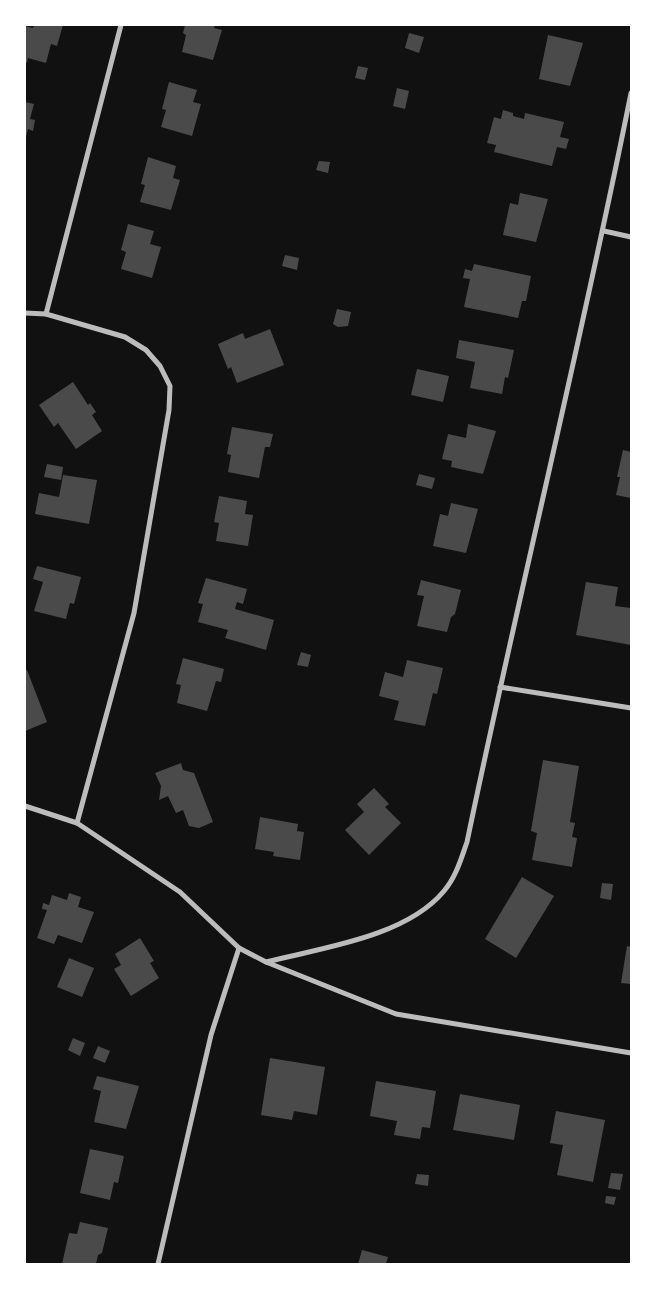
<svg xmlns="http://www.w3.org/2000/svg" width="656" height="1289" viewBox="0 0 656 1289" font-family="Rubik,sans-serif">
  <rect width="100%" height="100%" fill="#111"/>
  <g fill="#4a4a4a">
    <path d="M 34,25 L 63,25 L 57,46 L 51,44 L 46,63 L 28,58 L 27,63 L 25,62 L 25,26 L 33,28 Z"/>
    <path d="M 185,25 L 215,25 L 214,28 L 222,30 L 213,60 L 182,52 L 186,35 L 183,33 Z"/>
    <path d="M 409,33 L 424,37 L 419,53 L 405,48 Z"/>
    <path d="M 548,35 L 583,43 L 570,86 L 539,79 Z"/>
    <path d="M 358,66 L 368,68 L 365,80 L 355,78 Z"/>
    <path d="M 169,82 L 197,90 L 193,102 L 201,104 L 192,136 L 161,127 L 166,110 L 162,109 Z"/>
    <path d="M 397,88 L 409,91 L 405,109 L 393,106 Z"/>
    <path d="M 25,102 L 34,104 L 30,119 L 35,120 L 33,131 L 28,129 L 26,137 Z"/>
    <path d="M 503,110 L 513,113 L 513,116 L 524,119 L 525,113 L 564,122 L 560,137 L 569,139 L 566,149 L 557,147 L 552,166 L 494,152 L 496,145 L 487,143 L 494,117 L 501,119 Z"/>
    <path d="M 148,157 L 176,166 L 173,178 L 180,180 L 171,210 L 140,202 L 145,185 L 141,184 Z"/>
    <path d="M 319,161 L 330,162 L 328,173 L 316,170 Z"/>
    <path d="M 520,193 L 548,199 L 536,242 L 503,235 L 510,203 L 518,205 Z"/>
    <path d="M 128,224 L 154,231 L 150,244 L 161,247 L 152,278 L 121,269 L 126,252 L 121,250 Z"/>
    <path d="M 285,255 L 299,258 L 297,270 L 282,266 Z"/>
    <path d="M 474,264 L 531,276 L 526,301 L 522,301 L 518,318 L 464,307 L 470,279 L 463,278 L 465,269 L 472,271 Z"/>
    <path d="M 337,309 L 351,312 L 348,326 L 338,327 L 333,324 Z"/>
    <path d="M 270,329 L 284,365 L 237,383 L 231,367 L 228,369 L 218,344 L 243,333 L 245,339 Z"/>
    <path d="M 459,340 L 514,350 L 508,378 L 505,377 L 502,394 L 470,388 L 475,362 L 456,358 Z"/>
    <path d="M 417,369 L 449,376 L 443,402 L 411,395 Z"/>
    <path d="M 73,382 L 88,405 L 90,403 L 96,412 L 92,415 L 102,431 L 76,449 L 58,423 L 54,427 L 39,405 Z"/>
    <path d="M 468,424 L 496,431 L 483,474 L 451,467 L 452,461 L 442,459 L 448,434 L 466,438 Z"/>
    <path d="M 232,427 L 273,434 L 270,447 L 265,447 L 259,478 L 228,472 L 231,455 L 227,454 Z"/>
    <path d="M 623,450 L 631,452 L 631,498 L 616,495 L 620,477 L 617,477 Z"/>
    <path d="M 47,464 L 63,467 L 61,480 L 44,477 Z"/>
    <path d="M 419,474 L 435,478 L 432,489 L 416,485 Z"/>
    <path d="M 63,475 L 97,480 L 89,524 L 35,514 L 39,493 L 59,497 Z"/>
    <path d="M 219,496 L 247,501 L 245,514 L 253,515 L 248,546 L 216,541 L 219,523 L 214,522 Z"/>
    <path d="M 451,503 L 478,509 L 466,553 L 433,546 L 440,514 L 448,516 Z"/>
    <path d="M 37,566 L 81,577 L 74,604 L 70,603 L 66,619 L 34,611 L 43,582 L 33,579 Z"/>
    <path d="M 206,578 L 247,589 L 243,604 L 237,602 L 235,609 L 274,620 L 266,650 L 225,638 L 228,630 L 198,622 L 203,604 L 198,603 Z"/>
    <path d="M 421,580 L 461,590 L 455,614 L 451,617 L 447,632 L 417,626 L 424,596 L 417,595 Z"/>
    <path d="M 586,582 L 618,587 L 615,606 L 631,608 L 631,645 L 576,635 Z"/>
    <path d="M 301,652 L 311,655 L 308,667 L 297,665 Z"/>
    <path d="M 183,658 L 224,669 L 221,682 L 216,681 L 207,711 L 177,703 L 181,685 L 176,684 Z"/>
    <path d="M 407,660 L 443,668 L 437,694 L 433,693 L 425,726 L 394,720 L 399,701 L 379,696 L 385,672 L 403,677 Z"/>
    <path d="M 27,670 L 47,722 L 25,731 L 25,671 Z"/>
    <path d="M 543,760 L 579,766 L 570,822 L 575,823 L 572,837 L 577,838 L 572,867 L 532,860 L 537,833 L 531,831 Z"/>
    <path d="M 181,763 L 183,770 L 194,773 L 213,822 L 199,828 L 189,826 L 183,810 L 176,813 L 168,796 L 159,800 L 161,786 L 155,773 Z"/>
    <path d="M 374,788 L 389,804 L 385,807 L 401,823 L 369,855 L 345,830 L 364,812 L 357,804 Z"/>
    <path d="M 260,817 L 298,824 L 297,831 L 304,832 L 300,860 L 273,856 L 274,852 L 255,849 Z"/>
    <path d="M 522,877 L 554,896 L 516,958 L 485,939 Z"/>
    <path d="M 602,883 L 613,884 L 611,900 L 600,898 Z"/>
    <path d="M 69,893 L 81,897 L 78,907 L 94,912 L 82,943 L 58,935 L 54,944 L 37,938 L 47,910 L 42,909 L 43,903 L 49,905 L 52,895 L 67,900 Z"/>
    <path d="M 140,938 L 154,961 L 150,963 L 159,978 L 131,996 L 114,969 L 121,965 L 115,954 Z"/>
    <path d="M 627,946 L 631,947 L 631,984 L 621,983 Z"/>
    <path d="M 69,958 L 94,968 L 82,997 L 57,987 Z"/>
    <path d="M 73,1038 L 85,1043 L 80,1056 L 68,1050 Z"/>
    <path d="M 98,1046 L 110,1051 L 105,1063 L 93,1058 Z"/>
    <path d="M 270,1058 L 325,1067 L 317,1115 L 294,1111 L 292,1120 L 261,1115 Z"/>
    <path d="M 97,1076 L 139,1086 L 126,1129 L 94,1122 L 101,1091 L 93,1089 Z"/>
    <path d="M 376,1081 L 436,1091 L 430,1128 L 422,1127 L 420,1139 L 394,1135 L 397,1121 L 370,1116 Z"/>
    <path d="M 460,1094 L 520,1105 L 514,1140 L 453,1130 Z"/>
    <path d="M 556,1111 L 605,1120 L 593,1182 L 557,1175 L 563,1145 L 550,1143 Z"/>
    <path d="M 90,1149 L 124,1156 L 118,1183 L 114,1182 L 110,1200 L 80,1193 Z"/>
    <path d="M 611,1173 L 623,1174 L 620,1190 L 608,1188 Z"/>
    <path d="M 417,1174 L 429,1175 L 428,1186 L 415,1184 Z"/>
    <path d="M 606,1196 L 616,1197 L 614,1205 L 605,1203 Z"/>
    <path d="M 80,1222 L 108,1228 L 102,1253 L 98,1255 L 96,1264 L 62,1264 L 69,1233 L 77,1234 Z"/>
    <path d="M 362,1250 L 388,1257 L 386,1264 L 358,1264 Z"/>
  </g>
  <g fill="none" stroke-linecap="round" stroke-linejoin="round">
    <g stroke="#bcbcbc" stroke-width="5">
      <path d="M 604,231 L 631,237"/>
      <path d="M 25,313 L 46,314 L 125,337 L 146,350 L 160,366 L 170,386 L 169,410 L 134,613 L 77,823"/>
      <path d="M 46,314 L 121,25"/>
      <path d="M 500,687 L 631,708"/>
      <path d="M 25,806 L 77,823 L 180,892 L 239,948 L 266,962 L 396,1014 L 631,1053"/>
      <path d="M 266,962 C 321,948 406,937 444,891 C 456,877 461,859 467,842 C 519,592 581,344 631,93"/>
      <path d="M 158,1264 L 211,1035 L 239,948"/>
    </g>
  </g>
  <rect width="656" height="1289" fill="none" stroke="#ffffff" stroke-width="52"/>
</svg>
